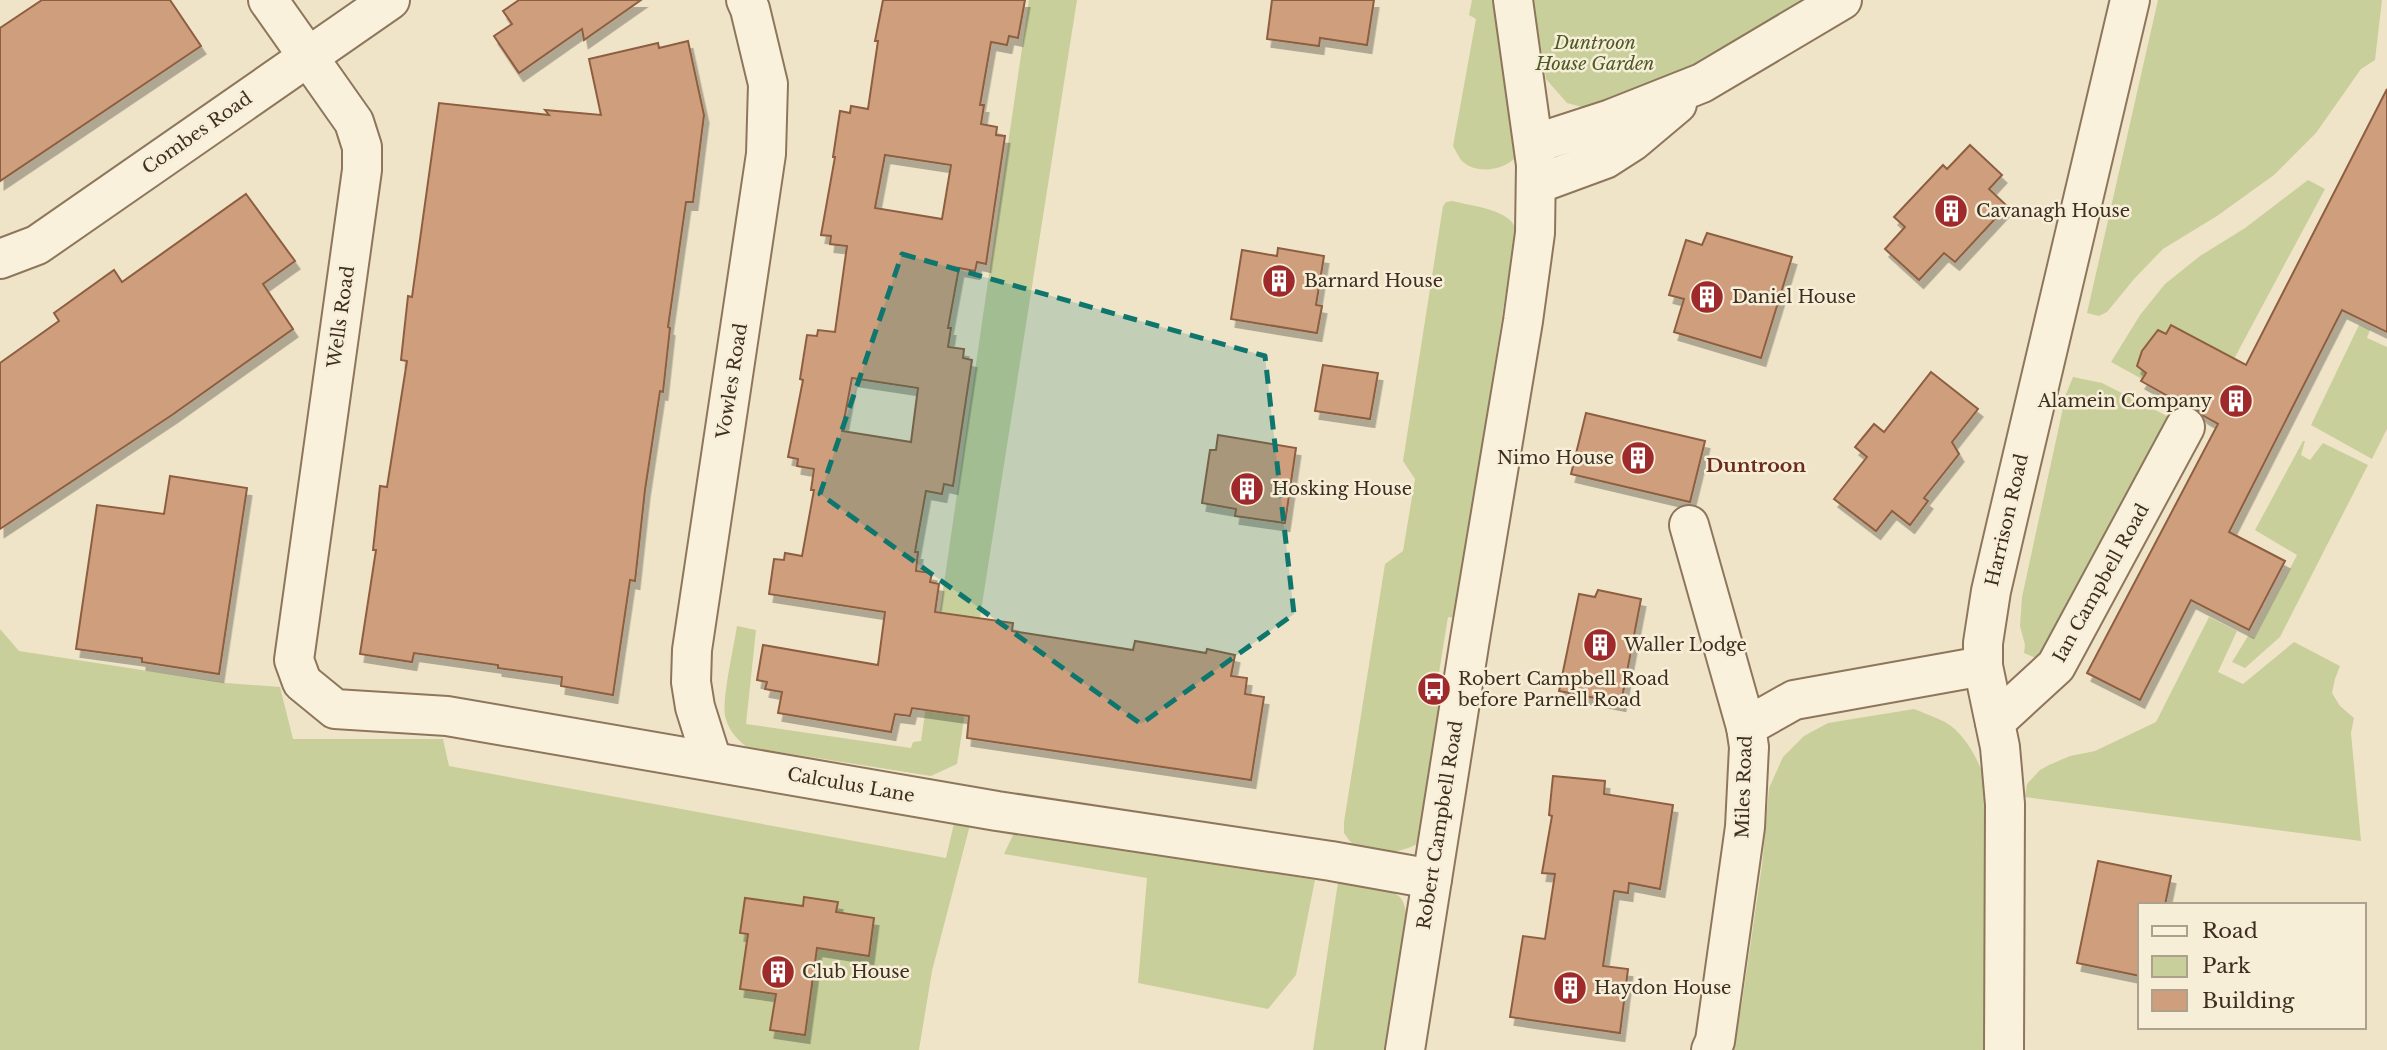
<svg xmlns="http://www.w3.org/2000/svg" width="2387" height="1050" viewBox="0 0 2387 1050" font-family="'Libre Baskerville',serif">
  <defs>
    <filter id="shadow"><feDropShadow dx="4.5" dy="8" stdDeviation="0" flood-color="#0004"/></filter>
  </defs>
  <rect width="100%" height="100%" fill="#f0e4c8"/>
  <g fill="#c9cf9b">
    <path d="M 1029,0 L 1077,0 L 957,764 L 931,776 L 747,747 C 736,739 728,729 725,716 C 722,698 734,646 737,626 L 756,630 L 746,724 L 911,748 L 913,742 L 921,741 Z"/>
    <path d="M 1472,0 L 1492,0 L 1516,157 C 1505,170 1476,175 1462,161 C 1459,158 1456,151 1453,146 L 1476,19 L 1469,15 Z"/>
    <path d="M 1533,0 L 1806,0 L 1727,48 L 1655,88 L 1593,110 L 1567,103 L 1546,79 Z"/>
    <path d="M 2158,0 L 2382,0 L 2375,60 L 2361,69 L 2316,133 L 2274,175 L 2217,216 L 2163,249 L 2134,279 L 2107,312 L 2099,316 L 2087,313 Z"/>
    <path d="M 2308,180 L 2325,189 L 2234,359 L 2171,325 L 2166,334 L 2157,330 L 2142,351 L 2145,372 L 2142,379 L 2111,362 L 2140,315 L 2165,284 L 2200,256 L 2245,228 Z"/>
    <path d="M 1452,201 C 1468,205 1511,210 1515,228 C 1515,229 1514,239 1514,240 L 1455,618 L 1448,617 L 1438,679 L 1432,680 L 1430,698 L 1444,702 L 1420,842 C 1403,854 1375,855 1355,845 C 1350,843 1347,837 1344,833 L 1344,822 L 1385,564 L 1403,551 L 1415,479 L 1403,461 L 1443,206 L 1446,202 Z"/>
    <path d="M 2359,325 L 2370,330 L 2367,338 L 2387,347 L 2387,429 L 2372,459 L 2311,425 Z"/>
    <path d="M 2073,377 L 2102,383 L 2173,419 L 2049,655 L 2038,659 L 2024,653 L 2025,645 L 2020,626 L 2022,597 L 2066,394 Z"/>
    <path d="M 2303,441 L 2305,441 L 2301,455 L 2310,460 L 2323,443 L 2368,465 L 2280,637 L 2245,668 L 2232,662 L 2248,636 L 2254,638 L 2297,555 L 2255,530 Z"/>
    <path d="M 2209,617 L 2237,631 L 2218,672 L 2243,684 L 2294,642 L 2340,666 L 2335,679 L 2332,693 L 2340,706 L 2354,718 L 2351,733 L 2361,841 L 2025,797 L 2027,784 L 2040,770 L 2049,765 L 2070,756 L 2095,751 L 2156,722 Z"/>
    <path d="M 0,629 L 19,651 L 226,683 L 280,687 L 293,739 L 443,739 L 449,766 L 946,858 L 954,823 L 970,825 L 932,971 L 919,1050 L 0,1050 Z"/>
    <path d="M 1914,709 C 1924,713 1935,717 1945,722 C 1968,735 1983,769 1989,793 L 1984,1050 L 1727,1050 L 1741,1009 L 1762,865 L 1769,788 L 1783,757 L 1804,736 L 1828,723 Z"/>
    <path d="M 1014,833 L 1150,852 L 1315,880 L 1296,975 L 1268,1009 L 1138,983 L 1147,878 L 1004,854 Z"/>
    <path d="M 1338,882 C 1356,885 1386,885 1400,897 C 1405,903 1406,912 1407,919 L 1388,1050 L 1313,1050 Z"/>
  </g>
  <g fill="#cf9f7d" stroke="#8d5f41" stroke-width="2" fill-rule="evenodd" filter="url(#shadow)">
    <path d="M 42,0 L 170,0 L 201,46 L 0,181 L 0,28 Z"/>
    <path d="M 519,0 L 641,0 L 584,40 L 582,29 L 519,73 L 494,36 L 512,24 L 503,11 Z"/>
    <path d="M 883,0 L 1025,0 L 1018,38 L 1009,36 L 1007,45 L 991,42 L 980,105 L 984,105 L 981,124 L 997,127 L 996,135 L 1005,136 L 986,264 L 977,262 L 975,271 L 959,268 L 948,328 L 951,328 L 948,347 L 964,349 L 963,358 L 972,360 L 953,486 L 944,484 L 942,494 L 926,491 L 915,552 L 918,552 L 916,571 L 932,573 L 930,582 L 939,584 L 935,612 L 1013,623 L 1012,631 L 1133,650 L 1135,641 L 1206,653 L 1207,649 L 1235,655 L 1231,676 L 1247,678 L 1245,694 L 1264,697 L 1251,780 L 967,738 L 969,716 L 912,708 L 910,716 L 895,714 L 891,732 L 778,713 L 782,692 L 765,689 L 767,682 L 757,680 L 763,645 L 878,665 L 885,612 L 769,594 L 774,559 L 784,560 L 785,553 L 802,556 L 814,490 L 811,490 L 814,469 L 797,466 L 798,459 L 788,457 L 803,380 L 800,379 L 807,335 L 817,336 L 818,330 L 835,332 L 847,246 L 830,244 L 831,236 L 821,235 L 835,157 L 833,157 L 840,111 L 850,113 L 851,106 L 868,109 L 878,41 L 875,41 ZM 885,155 L 951,165 L 942,219 L 875,208 ZM 852,378 L 918,388 L 911,442 L 842,431 Z"/>
    <path d="M 1272,0 L 1374,0 L 1367,45 L 1320,38 L 1319,46 L 1267,39 Z"/>
    <path d="M 688,41 L 704,115 L 693,202 L 686,202 L 668,327 L 670,328 L 663,392 L 660,391 L 645,490 L 635,581 L 630,580 L 613,695 L 561,686 L 562,677 L 498,668 L 498,665 L 414,653 L 412,662 L 360,654 L 376,550 L 373,550 L 380,486 L 387,487 L 407,361 L 401,360 L 408,296 L 412,297 L 439,103 L 549,115 L 545,110 L 601,115 L 589,59 L 658,43 L 659,48 Z"/>
    <path d="M 2387,89 L 2387,332 L 2342,310 L 2229,532 L 2285,561 L 2249,630 L 2191,600 L 2140,700 L 2087,673 L 2218,424 L 2204,416 L 2196,408 L 2184,405 L 2141,381 L 2146,373 L 2137,366 L 2142,351 L 2158,330 L 2166,334 L 2171,325 L 2246,365 Z"/>
    <path d="M 1970,145 L 2002,175 L 1989,189 L 2007,206 L 1955,262 L 1944,253 L 1919,280 L 1885,249 L 1905,227 L 1894,217 L 1943,165 L 1947,169 Z"/>
    <path d="M 246,194 L 295,261 L 263,284 L 293,329 L 172,415 L 0,529 L 0,363 L 59,321 L 54,313 L 114,270 L 122,282 Z"/>
    <path d="M 1707,233 L 1792,257 L 1761,358 L 1674,332 L 1684,299 L 1669,295 L 1686,240 L 1702,245 Z"/>
    <path d="M 1278,248 L 1324,256 L 1316,305 L 1322,306 L 1317,333 L 1231,319 L 1242,250 L 1277,256 Z"/>
    <path d="M 1323,365 L 1378,373 L 1370,419 L 1315,411 Z"/>
    <path d="M 1931,372 L 1978,409 L 1952,442 L 1959,454 L 1924,498 L 1928,501 L 1910,525 L 1892,511 L 1876,531 L 1834,499 L 1867,457 L 1855,447 L 1874,424 L 1884,432 Z"/>
    <path d="M 1586,413 L 1705,441 L 1690,502 L 1571,474 Z"/>
    <path d="M 1218,435 L 1296,448 L 1285,523 L 1235,516 L 1236,509 L 1202,503 L 1210,450 L 1216,450 Z"/>
    <path d="M 170,476 L 247,488 L 219,674 L 142,662 L 142,658 L 76,649 L 97,505 L 164,514 Z"/>
    <path d="M 1598,590 L 1641,599 L 1621,703 L 1559,691 L 1579,594 L 1595,597 Z"/>
    <path d="M 1553,776 L 1605,781 L 1604,794 L 1673,805 L 1660,889 L 1629,883 L 1628,893 L 1614,891 L 1603,966 L 1628,969 L 1620,1033 L 1510,1017 L 1523,936 L 1545,939 L 1555,874 L 1542,873 L 1552,816 L 1549,815 Z"/>
    <path d="M 2098,861 L 2171,876 L 2165,905 L 2140,905 L 2140,976 L 2077,963 Z"/>
    <path d="M 804,897 L 838,902 L 836,912 L 874,918 L 869,956 L 817,948 L 805,1035 L 770,1030 L 776,994 L 740,989 L 748,934 L 740,933 L 745,898 L 803,906 Z"/>
  </g>
  <g fill="none" stroke-linecap="round" stroke-linejoin="round">
    <g stroke="#8d765c" stroke-width="42">
      <g id="street">
        <path d="M 268,0 L 354,122 L 362,147 L 362,170 L 294,660 L 302,682 L 335,709 L 447,716 L 997,811 L 1331,861 L 1432,879"/>
        <path d="M 1534,144 L 1611,119 L 1702,83 L 1842,0"/>
        <path d="M 1537,184 L 1605,159 L 1633,141 L 1677,104"/>
        <path d="M 0,259 L 37,245 L 390,0"/>
        <path d="M 1689,525 L 1746,727"/>
        <path d="M 1995,722 L 2056,666 L 2185,427"/>
        <path d="M 712,761 L 695,707 L 691,682 L 692,650 L 766,154 L 768,84 L 750,9 L 746,0"/>
        <path d="M 1405,1050 L 1470,639 L 1523,321 L 1535,233 L 1536,165 L 1513,0"/>
        <path d="M 1711,1050 L 1715,1041 L 1745,827 L 1749,747 L 1746,727 L 1794,700 L 1983,666"/>
        <path d="M 2004,1050 L 2005,804 L 2000,747 L 1983,666 L 1983,643 L 1991,591 L 2007,522 L 2130,0"/>
      </g>
    </g>
    <use href="#street" stroke="#faf1dc" stroke-width="38"/>
  </g>
  <path fill="#0f766e" fill-opacity="0.2" stroke="#0f766e" stroke-width="5" stroke-dasharray="14 9" stroke-linejoin="round" d="M 902,254 L 1265,356 L 1294,614 L 1141,724 L 820,494 Z"/>
  <defs>
    <g id="building-disc" transform="scale(1.75)"><circle r="9.5" fill="#9e2a2b" stroke="#f7eed8"/><path d="M-4-6H4V6H1V3H-1V6H-4ZM-2.5-4.3h1.7v1.8h-1.7ZM.8-4.3h1.7v1.8H.8ZM-2.5-1h1.7V.8h-1.7ZM.8-1h1.7V.8H.8Z" fill="#fff"/></g>
    <g id="bus-disc" transform="scale(1.75)"><circle r="9.5" fill="#9e2a2b" stroke="#f7eed8"/><path d="M-5-6H5V4H4V6H2V4H-2V6H-4V4H-5ZM-3.5-4V0h7V-4ZM-3.5 1.2v1.5H-2V1.2ZM2 1.2v1.5H3.5V1.2Z" fill="#fff"/></g>
  </defs>
  <g fill-rule="evenodd">
    <use href="#building-disc" x="1951" y="211"/>
    <use href="#building-disc" x="1279" y="281"/>
    <use href="#building-disc" x="1707" y="297"/>
    <use href="#building-disc" x="2236" y="401"/>
    <use href="#building-disc" x="1638" y="458"/>
    <use href="#building-disc" x="1247" y="489"/>
    <use href="#building-disc" x="1600" y="645"/>
    <use href="#bus-disc" x="1434" y="689"/>
    <use href="#building-disc" x="778" y="972"/>
    <use href="#building-disc" x="1570" y="988"/>
  </g>
  <g text-anchor="middle" dominant-baseline="central" stroke-width="5" stroke-linejoin="round" paint-order="stroke">
    <g font-size="18" font-style="italic" fill="#4d5a26" stroke="#f7eed8">
      <text x="1595" y="43">Duntroon<tspan x="1595" dy="21">House Garden</tspan></text>
    </g>
    <g font-size="18" fill="#3d2e20" stroke="#f7eed8">
      <text transform="translate(197 133) rotate(-35)">Combes Road</text>
      <text transform="translate(341 317) rotate(-82)">Wells Road</text>
      <text transform="translate(732 381) rotate(-81)">Vowles Road</text>
      <text transform="translate(2007 520) rotate(-77)">Harrison Road</text>
      <text transform="translate(2101 583) rotate(-61)">Ian Campbell Road</text>
      <text transform="translate(851 785) rotate(10)">Calculus Lane</text>
      <text transform="translate(1744 787) rotate(-88)">Miles Road</text>
      <text transform="translate(1440 825) rotate(-81)">Robert Campbell Road</text>
    </g>
    <g font-size="18" fill="#3d2e20" stroke="#f7eed8" text-anchor="start">
      <text x="1976" y="211">Cavanagh House</text>
      <text x="1304" y="281">Barnard House</text>
      <text x="1732" y="297">Daniel House</text>
      <text x="2212" y="401" text-anchor="end">Alamein Company</text>
      <text x="1614" y="458" text-anchor="end">Nimo House</text>
      <text x="1272" y="489">Hosking House</text>
      <text x="1624" y="645">Waller Lodge</text>
      <text x="1458" y="679">Robert Campbell Road<tspan x="1458" dy="21">before Parnell Road</tspan></text>
      <text x="802" y="972">Club House</text>
      <text x="1594" y="988">Haydon House</text>
    </g>
    <g font-size="19" font-weight="bold" fill="#6b2e1e" stroke="#f7eed8">
      <text x="1756" y="465">Duntroon</text>
    </g>
  </g>
  <rect x="2138" y="903" width="228" height="126" fill="#f7eed8" stroke="#ada18e" stroke-width="2"/>
  <rect x="2152" y="926" width="35" height="10" fill="#faf1dc" stroke="#ada18e" stroke-width="2"/>
  <text x="2202" y="938" font-size="21" fill="#3d2e20">Road</text>
  <rect x="2152" y="956" width="35" height="21" fill="#c9cf9b" stroke="#ada18e" stroke-width="2"/>
  <text x="2202" y="973" font-size="21" fill="#3d2e20">Park</text>
  <rect x="2152" y="990" width="35" height="21" fill="#cf9f7d" stroke="#ada18e" stroke-width="2"/>
  <text x="2202" y="1008" font-size="21" fill="#3d2e20">Building</text>
</svg>
